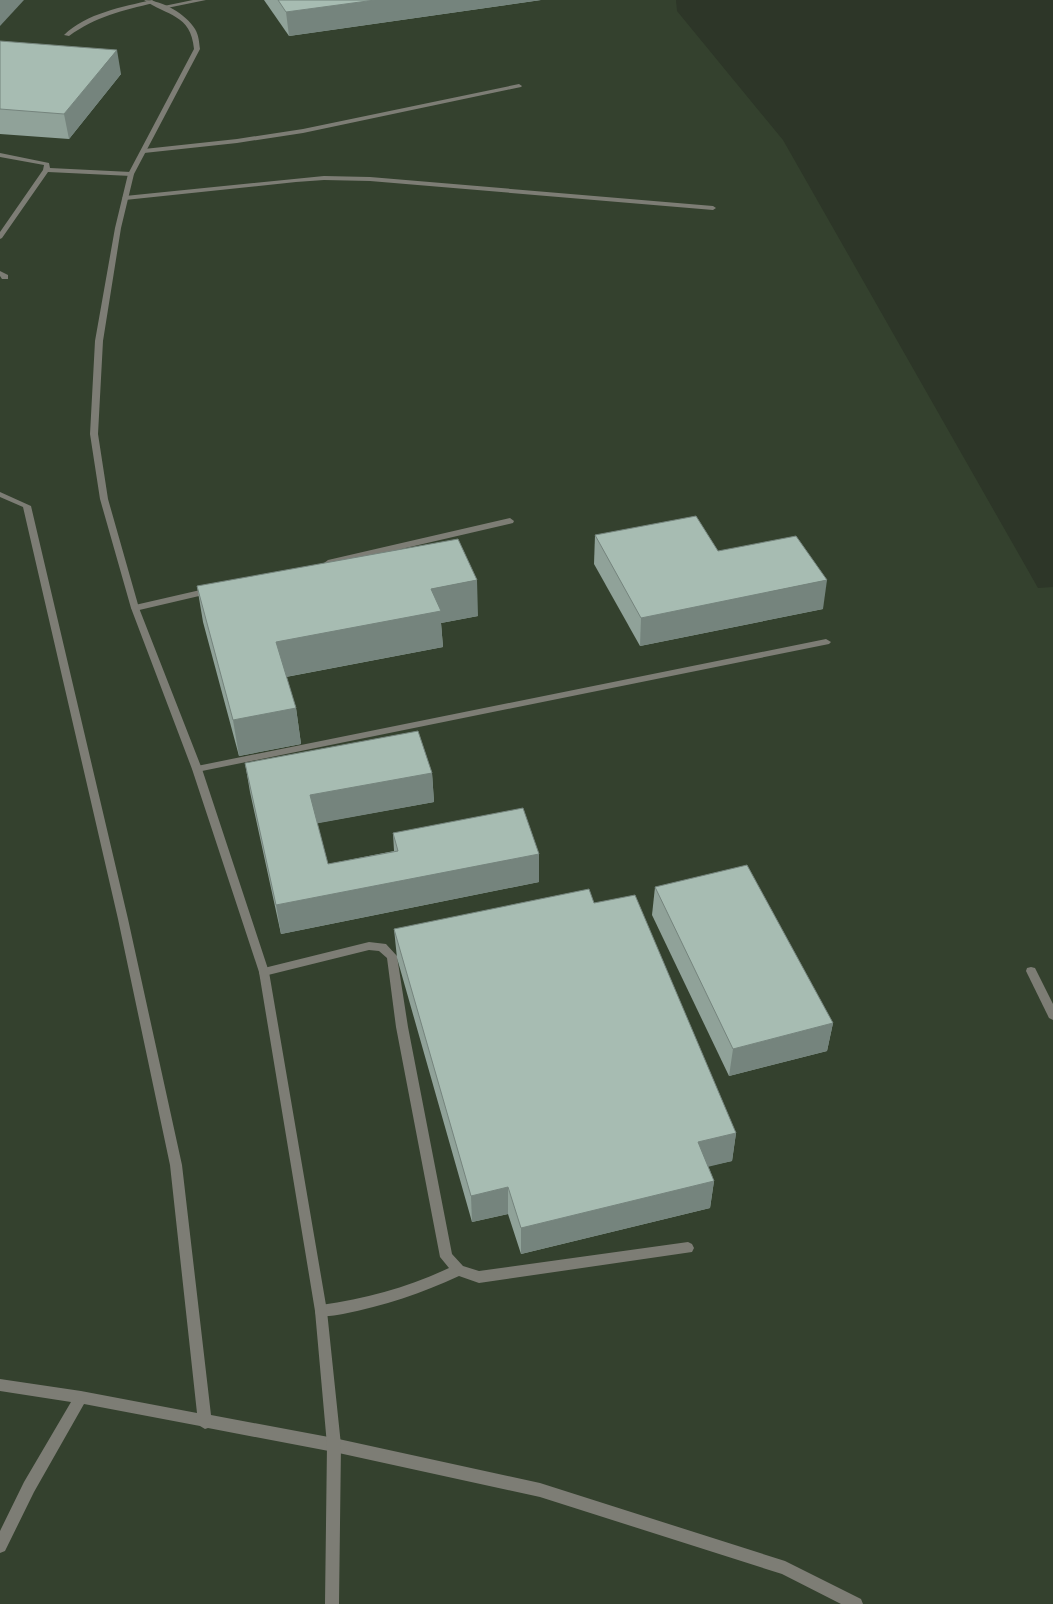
<svg xmlns="http://www.w3.org/2000/svg" width="1053" height="1604" viewBox="0 0 1053 1604" font-family="Barlow,sans-serif">
  <rect width="100%" height="100%" fill="#2d3628"/>
  <path fill="#34412e" d="M 0,0 L 676,0 L 677,11 L 783,140 L 1038,588 L 1053,587 L 1053,1604 L 0,1604 Z"/>
  <g fill="none" stroke-linecap="round" stroke-linejoin="round">
    <g fill="#7d7d75" fill-rule="evenodd">
      <path d="M 152,0 L 155,2 L 154,3 C 123,10 95,17 69,36 L 64,35 C 87,13 122,7 152,0 Z"/>
      <path d="M 193,0 L 206,0 L 162,9 L 159,7 Z"/>
      <path d="M 519,84 L 522,86 L 521,87 L 303,133 L 237,143 L 144,153 L 141,151 L 144,149 L 237,139 L 303,129 Z"/>
      <path d="M 0,153 L 49,163 L 50,168 L 131,172 L 134,174 L 131,176 L 48,172 L 2,238 L 0,239 L 0,232 L 43,170 L 44,165 L 0,157 Z"/>
      <path d="M 324,176 L 370,177 L 713,206 L 716,208 L 713,210 L 370,181 L 324,180 L 296,182 L 125,200 L 122,198 L 125,196 Z"/>
      <path d="M 0,271 L 8,275 L 8,279 L 2,279 L 0,276 Z"/>
      <path d="M 0,492 L 31,506 L 128,919 L 182,1165 L 211,1415 L 334,1438 L 540,1483 L 785,1561 L 861,1599 L 863,1604 L 841,1604 L 782,1574 L 540,1497 L 334,1452 L 208,1428 L 205,1429 L 200,1426 L 84,1404 L 34,1492 L 5,1551 L 0,1553 L 0,1531 L 24,1482 L 71,1402 L 0,1391 L 0,1379 L 81,1391 L 197,1413 L 170,1165 L 118,919 L 23,507 L 0,497 Z"/>
      <path d="M 510,518 L 514,521 L 513,523 L 328,566 L 324,563 L 328,560 Z"/>
      <path d="M 209,588 L 212,589 L 213,591 L 212,593 L 135,611 L 131,608 L 135,605 Z"/>
      <path d="M 826,639 L 831,642 L 829,644 L 197,772 L 192,769 L 197,766 Z"/>
      <path d="M 369,942 L 386,944 L 397,956 L 408,1027 L 452,1254 L 463,1266 L 479,1271 L 688,1242 L 692,1244 L 694,1248 L 692,1252 L 479,1283 L 459,1276 C 422,1293 384,1306 343,1314 C 335,1315 324,1318 316,1315 L 315,1311 L 316,1307 L 321,1305 C 366,1299 408,1287 449,1268 L 440,1257 L 396,1027 L 387,958 L 379,951 L 369,950 L 264,976 L 260,975 L 259,972 L 260,969 L 264,968 Z"/>
      <path d="M 1031,967 L 1035,968 L 1053,1004 L 1053,1020 L 1049,1018 L 1026,971 L 1027,968 Z"/>
    </g>
    <path fill="#7d7d75" fill-rule="evenodd" d="M 144,0 C 162,0 186,14 195,29 C 199,36 199,42 200,49 L 134,174 L 121,228 L 103,341 L 98,434 L 108,499 L 139,608 L 202,769 L 269,972 L 327,1311 L 341,1445 L 339,1604 L 325,1604 L 327,1445 L 315,1311 L 259,972 L 192,769 L 131,608 L 100,499 L 90,434 L 95,341 L 115,228 L 128,174 L 194,49 C 191,14 167,16 144,0 Z"/>
  </g>
  <g fill="#90a299">
    <path d="M 264,0 L 541,0 L 289,36 Z"/>
    <path d="M 0,41 L 121,74 L 69,139 L 0,134 Z"/>
    <path d="M 595,535 L 823,609 L 640,646 L 594,564 Z"/>
    <path d="M 197,586 L 478,616 L 441,623 L 443,647 L 286,677 L 296,708 L 301,744 L 239,756 L 203,622 Z"/>
    <path d="M 245,763 L 432,773 L 434,802 L 317,823 L 328,864 L 394,851 L 393,833 L 539,854 L 539,882 L 281,934 L 250,792 Z"/>
    <path d="M 655,887 L 833,1023 L 827,1051 L 729,1076 L 652,915 Z"/>
    <path d="M 594,903 L 736,1133 L 732,1161 L 708,1166 L 714,1181 L 710,1208 L 521,1254 L 508,1214 L 472,1222 L 397,958 L 394,929 Z"/>
  </g>
  <g fill="#75847d">
    <path d="M 0,0 L 24,0 L 0,26 Z"/>
    <path d="M 375,0 L 541,0 L 289,36 L 286,12 Z"/>
    <path d="M 117,50 L 121,74 L 69,139 L 64,114 Z"/>
    <path d="M 477,580 L 478,616 L 441,623 L 443,647 L 280,678 L 276,642 L 431,589 Z"/>
    <path d="M 827,580 L 823,609 L 640,646 L 641,618 Z"/>
    <path d="M 296,708 L 301,744 L 239,756 L 233,720 Z"/>
    <path d="M 432,773 L 434,802 L 314,824 L 310,795 Z"/>
    <path d="M 539,854 L 539,882 L 281,934 L 276,905 Z"/>
    <path d="M 833,1023 L 827,1051 L 729,1076 L 733,1049 Z"/>
    <path d="M 736,1133 L 732,1161 L 695,1170 L 698,1142 Z"/>
    <path d="M 714,1181 L 710,1208 L 521,1254 L 521,1228 Z"/>
    <path d="M 508,1187 L 508,1214 L 472,1222 L 471,1196 Z"/>
  </g>
  <g fill="#a7bcb2" stroke="#75847d">
    <path d="M 278,0 L 375,0 L 286,12 Z"/>
    <path d="M 0,41 L 117,50 L 64,114 L 0,109 Z"/>
    <path d="M 696,516 L 718,551 L 796,536 L 827,580 L 641,618 L 595,535 Z"/>
    <path d="M 458,539 L 477,580 L 431,589 L 441,611 L 276,642 L 296,708 L 233,720 L 197,586 Z"/>
    <path d="M 418,731 L 432,773 L 310,795 L 328,864 L 398,851 L 393,833 L 523,808 L 539,854 L 276,905 L 245,763 Z"/>
    <path d="M 747,865 L 833,1023 L 733,1049 L 655,887 Z"/>
    <path d="M 589,889 L 594,903 L 635,895 L 736,1133 L 698,1142 L 714,1181 L 521,1228 L 508,1187 L 471,1196 L 394,929 Z"/>
  </g>
</svg>
